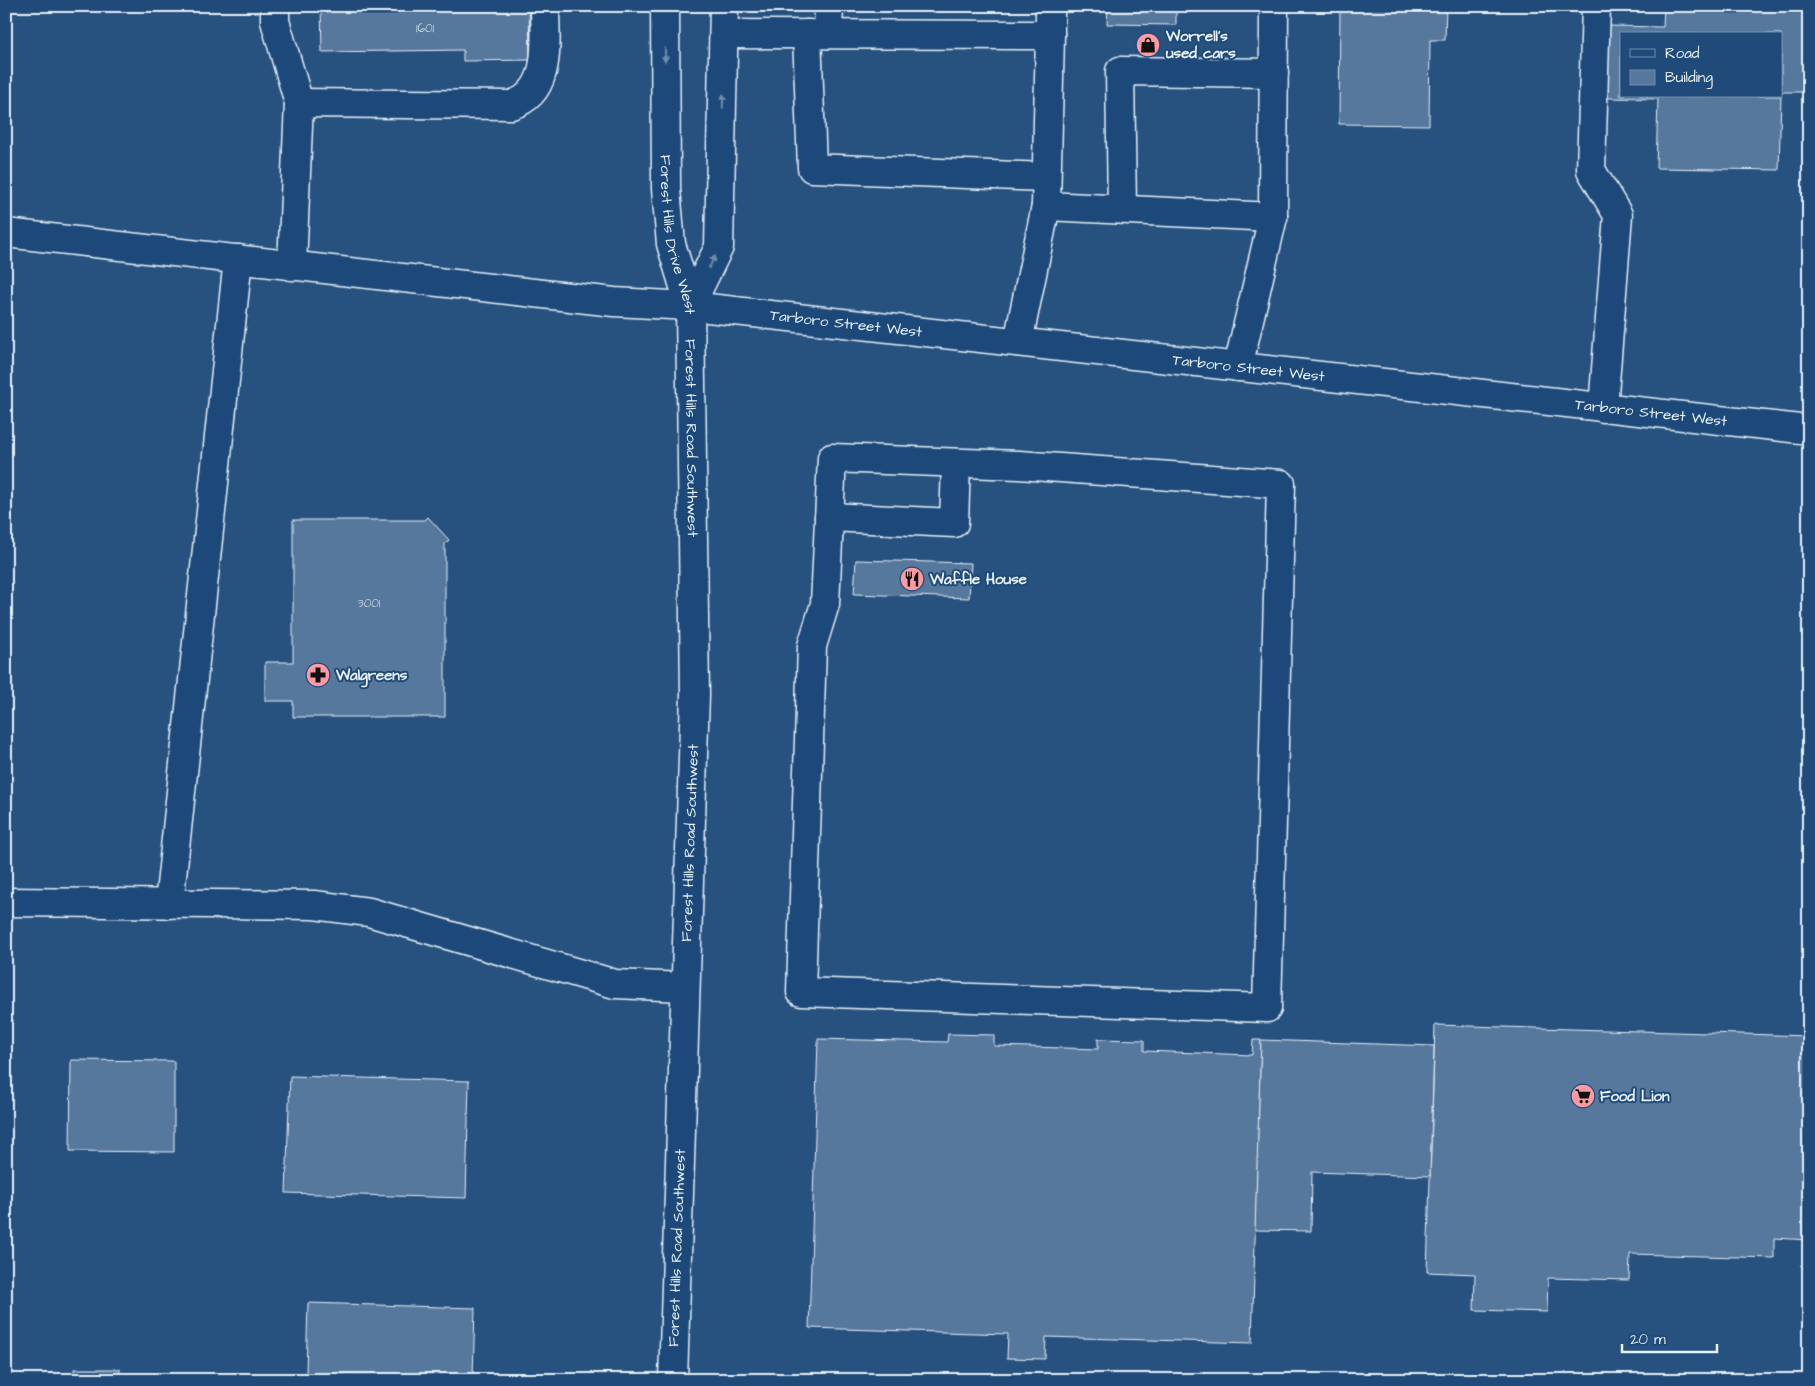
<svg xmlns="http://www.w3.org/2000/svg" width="1815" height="1386" viewBox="0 0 1815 1386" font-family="'Architects Daughter',sans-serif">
  <rect width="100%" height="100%" fill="#27517f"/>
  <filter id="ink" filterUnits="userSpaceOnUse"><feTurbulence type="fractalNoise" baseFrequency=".02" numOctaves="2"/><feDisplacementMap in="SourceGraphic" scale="10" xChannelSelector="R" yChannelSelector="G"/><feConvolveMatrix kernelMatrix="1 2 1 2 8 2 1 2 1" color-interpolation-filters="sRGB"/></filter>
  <g filter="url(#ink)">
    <g fill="#57789d" stroke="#e8f1f8">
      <path d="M 321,6 L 529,6 L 530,60 L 463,61 L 463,50 L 322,52 Z"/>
      <path d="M 1108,6 L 1176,6 L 1176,25 L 1107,24 Z"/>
      <path d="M 1340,6 L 1446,6 L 1445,40 L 1430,40 L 1429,125 L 1339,124 Z"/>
      <path d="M 1664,6 L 1809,6 L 1809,92 L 1781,92 L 1781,34 L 1621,34 L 1621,96 L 1781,96 L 1779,170 L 1656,168 L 1658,99 L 1608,98 L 1609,26 L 1663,27 Z"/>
      <path d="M 428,517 L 449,540 L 445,544 L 445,717 L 293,717 L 293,701 L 265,701 L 265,662 L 293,662 L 293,520 L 425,520 Z"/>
      <path d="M 856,560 L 971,563 L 969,598 L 854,594 Z"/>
      <path d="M 1435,1025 L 1809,1036 L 1809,1240 L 1774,1238 L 1774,1258 L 1630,1254 L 1629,1280 L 1548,1278 L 1547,1312 L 1474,1310 L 1475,1274 L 1427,1272 Z"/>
      <path d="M 948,1034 L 994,1035 L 994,1046 L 1098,1049 L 1098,1039 L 1144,1040 L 1144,1051 L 1252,1055 L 1253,1040 L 1261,1040 L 1252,1343 L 1046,1337 L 1045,1359 L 1007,1358 L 1008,1334 L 809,1328 L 818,1039 L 947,1042 Z"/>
      <path d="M 1261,1040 L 1434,1046 L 1430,1176 L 1312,1172 L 1311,1231 L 1255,1230 Z"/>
      <path d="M 71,1060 L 174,1061 L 174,1152 L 70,1151 Z"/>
      <path d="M 290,1076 L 469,1081 L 466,1198 L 286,1193 Z"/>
      <path d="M 308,1303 L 475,1308 L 473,1378 L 306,1374 Z"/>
      <rect x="74" y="1369" width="46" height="11"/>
    </g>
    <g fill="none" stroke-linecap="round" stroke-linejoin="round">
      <g stroke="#e8f1f8" stroke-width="31">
        <g id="minor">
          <path d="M 275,6 L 275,21 L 299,103 L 292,266"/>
          <path d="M 1596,6 L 1591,170 L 1618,215 L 1603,408"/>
          <path d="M 724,34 L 1050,35 L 1050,6"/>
          <path d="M 807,34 L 812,168 L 1046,177"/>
          <path d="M 828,34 L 829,6"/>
          <path d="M 1050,35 L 1046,206 L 1273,217 L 1274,6"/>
          <path d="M 299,103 L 511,105 C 553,93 545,40 545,6"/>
          <path d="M 1122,209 L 1120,71 L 1274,73"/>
          <path d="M 1018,342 L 1046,206"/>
          <path d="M 1238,367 L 1273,217"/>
          <path d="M 832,458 L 1019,465 L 1281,484 L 1267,1008 L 801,992 L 812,646 L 825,604 Z"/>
          <path d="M 829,517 L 954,523 L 956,463"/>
          <path d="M 6,902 L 314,905 L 369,912 L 615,984 L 685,987"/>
          <path d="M 169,904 L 238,259"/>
        </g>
      </g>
      <g stroke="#e8f1f8" stroke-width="31">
        <g id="major">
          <path id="s1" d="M 665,6 L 666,189 L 671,244 L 690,306 L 695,694 L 673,1380"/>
          <path id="s2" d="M 6,233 L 614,302 L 690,306 L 1809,430"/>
          <path d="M 690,306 L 719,247 L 724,6"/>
        </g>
      </g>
      <use href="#minor" stroke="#1f4a7a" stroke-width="28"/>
      <use href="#major" stroke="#1f4a7a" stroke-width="28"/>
    </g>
    <defs><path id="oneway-solid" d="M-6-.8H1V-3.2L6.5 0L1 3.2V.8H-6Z" transform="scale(1.25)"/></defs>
    <g fill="#6f8dac">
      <use href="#oneway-solid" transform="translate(665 55) rotate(90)"/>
      <use href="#oneway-solid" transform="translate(723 101) rotate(-88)"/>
      <use href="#oneway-solid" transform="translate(712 262) rotate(-63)"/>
    </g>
  </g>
  <defs>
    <g id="shop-disc" transform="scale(1.25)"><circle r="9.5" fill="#ff9aa2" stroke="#1f4a7a"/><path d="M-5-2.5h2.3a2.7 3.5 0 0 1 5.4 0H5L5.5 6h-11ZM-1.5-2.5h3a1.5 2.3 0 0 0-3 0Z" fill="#111"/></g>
    <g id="restaurant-disc" transform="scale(1.25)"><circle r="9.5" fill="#ff9aa2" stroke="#1f4a7a"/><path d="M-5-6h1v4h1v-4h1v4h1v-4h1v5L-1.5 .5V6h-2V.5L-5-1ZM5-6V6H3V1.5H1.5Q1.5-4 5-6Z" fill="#111"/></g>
    <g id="pharmacy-disc" transform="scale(1.25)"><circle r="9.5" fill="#ff9aa2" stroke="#1f4a7a"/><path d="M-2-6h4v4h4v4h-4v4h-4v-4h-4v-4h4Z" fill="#111"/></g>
    <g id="supermarket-disc" transform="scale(1.25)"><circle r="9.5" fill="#ff9aa2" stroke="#1f4a7a"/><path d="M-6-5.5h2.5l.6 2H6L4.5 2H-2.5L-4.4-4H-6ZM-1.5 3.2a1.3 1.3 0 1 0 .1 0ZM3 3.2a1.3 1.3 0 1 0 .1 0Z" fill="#111"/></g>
  </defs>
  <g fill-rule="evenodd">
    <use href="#shop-disc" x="1148" y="45"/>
    <use href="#restaurant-disc" x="912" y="579"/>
    <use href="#pharmacy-disc" x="318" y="675"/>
    <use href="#supermarket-disc" x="1583" y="1096"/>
  </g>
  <g text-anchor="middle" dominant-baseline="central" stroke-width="4" stroke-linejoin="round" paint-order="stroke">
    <g font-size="12" fill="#c4d3e1">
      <text x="425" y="28">1601</text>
      <text x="369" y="603">3001</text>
    </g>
    <g font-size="15" font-weight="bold" fill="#e8f1f8" stroke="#1f4a7a" text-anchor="start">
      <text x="1166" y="36">Worrell's<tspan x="1166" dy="17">used cars</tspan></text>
      <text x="930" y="579">Waffle House</text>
      <text x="336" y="675">Walgreens</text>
      <text x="1600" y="1096">Food Lion</text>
    </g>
    <g font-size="15" fill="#e8f1f8" stroke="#1f4a7a">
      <text stroke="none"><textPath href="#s1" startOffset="230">Forest Hills Drive West</textPath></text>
      <text stroke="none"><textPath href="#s2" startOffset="845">Tarboro Street West</textPath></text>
      <text stroke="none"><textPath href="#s2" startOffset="1250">Tarboro Street West</textPath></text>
      <text stroke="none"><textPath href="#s2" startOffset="1655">Tarboro Street West</textPath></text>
      <text stroke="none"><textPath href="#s1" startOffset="435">Forest Hills Road Southwest</textPath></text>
      <text transform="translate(690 843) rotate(-88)">Forest Hills Road Southwest</text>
      <text transform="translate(677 1248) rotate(-88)">Forest Hills Road Southwest</text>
    </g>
  </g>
  <rect width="1815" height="1386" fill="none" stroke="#1f4a7a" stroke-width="25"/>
  <rect x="12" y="12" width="1790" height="1361" fill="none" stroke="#e8f1f8" stroke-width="2" filter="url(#ink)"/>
  <rect x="1620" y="32" width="162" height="65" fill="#1f4a7a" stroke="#6f8dac"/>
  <rect x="1630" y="49" width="25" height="8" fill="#1f4a7a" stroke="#6f8dac"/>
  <text x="1665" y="58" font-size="15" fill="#e8f1f8">Road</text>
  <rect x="1630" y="70" width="25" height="15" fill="#57789d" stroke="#6f8dac"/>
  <text x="1665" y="82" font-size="15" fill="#e8f1f8">Building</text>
  <path d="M1622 1344v8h95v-8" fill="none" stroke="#e8f1f8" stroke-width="2.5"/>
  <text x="1630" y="1344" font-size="15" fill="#e8f1f8" stroke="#1f4a7a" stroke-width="4" paint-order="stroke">20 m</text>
</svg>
